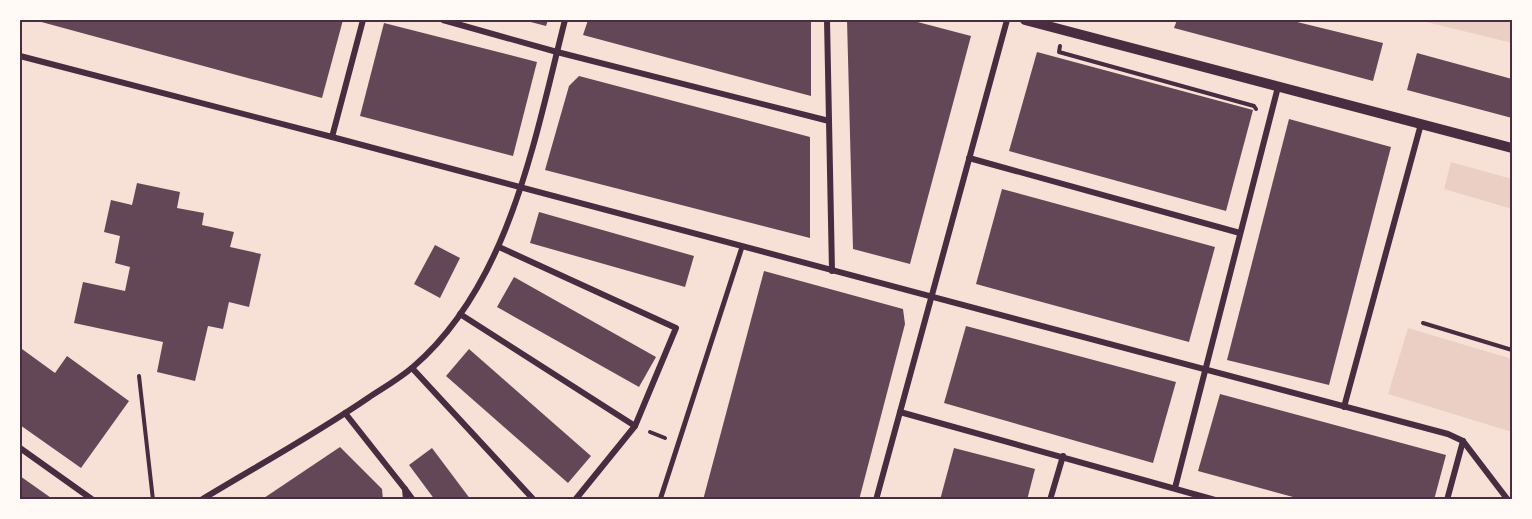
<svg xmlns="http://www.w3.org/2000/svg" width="1532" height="519" viewBox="0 0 1532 519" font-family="Helvetica,sans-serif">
  <rect width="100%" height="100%" fill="#f7e1d7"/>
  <g fill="#ebcfc5">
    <path d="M 1418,20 L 1512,20 L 1512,43 Z"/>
    <path d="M 1451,162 L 1512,179 L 1512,209 L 1444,189 Z"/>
    <path d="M 1408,328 L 1512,359 L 1512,432 L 1388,394 Z"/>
  </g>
  <g fill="#644757">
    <path d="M 34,20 L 343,20 L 322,98 Z"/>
    <path d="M 523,20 L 548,20 L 546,26 Z"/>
    <path d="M 588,20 L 811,20 L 811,96 L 583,35 Z"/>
    <path d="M 847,20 L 910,20 L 971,36 L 910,264 L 853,249 Z"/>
    <path d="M 1177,20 L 1289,20 L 1383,43 L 1373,81 L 1174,28 Z"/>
    <path d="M 384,23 L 537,62 L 513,156 L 360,116 Z"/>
    <path d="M 1037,52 L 1253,110 L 1226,211 L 1009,151 Z"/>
    <path d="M 1417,53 L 1512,79 L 1512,118 L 1407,90 Z"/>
    <path d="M 579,76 L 810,137 L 810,238 L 545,170 L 569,86 Z"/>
    <path d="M 1289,119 L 1391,147 L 1329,385 L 1227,360 Z"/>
    <path d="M 137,183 L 180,192 L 177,208 L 204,213 L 202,225 L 234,232 L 230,247 L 261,254 L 249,307 L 229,302 L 223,329 L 208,326 L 195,381 L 157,372 L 163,342 L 74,323 L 83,282 L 125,291 L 130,267 L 115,263 L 120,236 L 104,232 L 111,200 L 132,205 Z"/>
    <path d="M 1002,189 L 1215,247 L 1189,342 L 976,284 Z"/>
    <path d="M 539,212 L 694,256 L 685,287 L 530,243 Z"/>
    <path d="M 435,245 L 460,258 L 440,298 L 414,284 Z"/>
    <path d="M 764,271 L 903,309 L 905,324 L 859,500 L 703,500 Z"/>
    <path d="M 514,277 L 656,357 L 639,387 L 497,307 Z"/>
    <path d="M 966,326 L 1176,382 L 1153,463 L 944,403 Z"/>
    <path d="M 22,349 L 55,373 L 67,356 L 129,401 L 81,468 L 20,425 L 20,352 Z"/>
    <path d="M 469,349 L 591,456 L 568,483 L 446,376 Z"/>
    <path d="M 1220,394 L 1446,455 L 1434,500 L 1304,500 L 1198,471 Z"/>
    <path d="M 340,447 L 382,489 L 383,500 L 261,500 Z"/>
    <path d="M 432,448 L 471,500 L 435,500 L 409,465 Z"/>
    <path d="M 954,448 L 1035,469 L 1027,500 L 940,500 Z"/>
    <path d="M 20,476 L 54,500 L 20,500 Z"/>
  </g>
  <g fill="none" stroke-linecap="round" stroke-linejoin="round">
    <g stroke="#4a2c40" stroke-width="4">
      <path d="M 1060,46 L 1059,52 L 1254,106 L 1256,109"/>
      <path d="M 1423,323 L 1512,350"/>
      <path d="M 139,376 L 153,500"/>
      <path d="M 650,432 L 665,438"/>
    </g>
    <path stroke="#4a2c40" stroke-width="5" d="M 660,500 L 742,247"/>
    <g stroke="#4a2c40" stroke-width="6">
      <path d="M 443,20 L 557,52 L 829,121"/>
      <path d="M 827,20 L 832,271"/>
      <path d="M 20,56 L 332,137 L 1448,434 L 1463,441 L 1508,500"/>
      <path d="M 332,137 L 363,20"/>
      <path d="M 969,158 L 1240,233"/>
      <path d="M 499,247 L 676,328 L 635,426 L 575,500"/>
      <path d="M 460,314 L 635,426"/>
      <path d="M 412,368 L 534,500"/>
      <path d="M 1344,407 L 1421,124"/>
      <path d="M 900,412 L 1215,500"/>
      <path d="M 345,413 L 405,489 L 406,500"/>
      <path d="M 20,448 L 93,500"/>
      <path d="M 1175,488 L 1278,87"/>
      <path d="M 405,489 L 413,500"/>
      <path d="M 201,500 C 257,466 314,435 368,398 C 383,388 399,379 413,367 C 510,284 535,137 565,20"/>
      <path d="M 876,500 L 1007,20"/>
      <path d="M 1050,500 L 1063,456"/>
      <path d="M 1447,500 L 1463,441"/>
    </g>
    <path stroke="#4a2c40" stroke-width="10" d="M 1025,20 L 1512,148"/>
  </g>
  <rect width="1532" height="519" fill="none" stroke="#fffaf5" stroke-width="42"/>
  <rect x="21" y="21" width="1490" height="477" fill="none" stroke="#4a2c40" stroke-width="2"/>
</svg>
